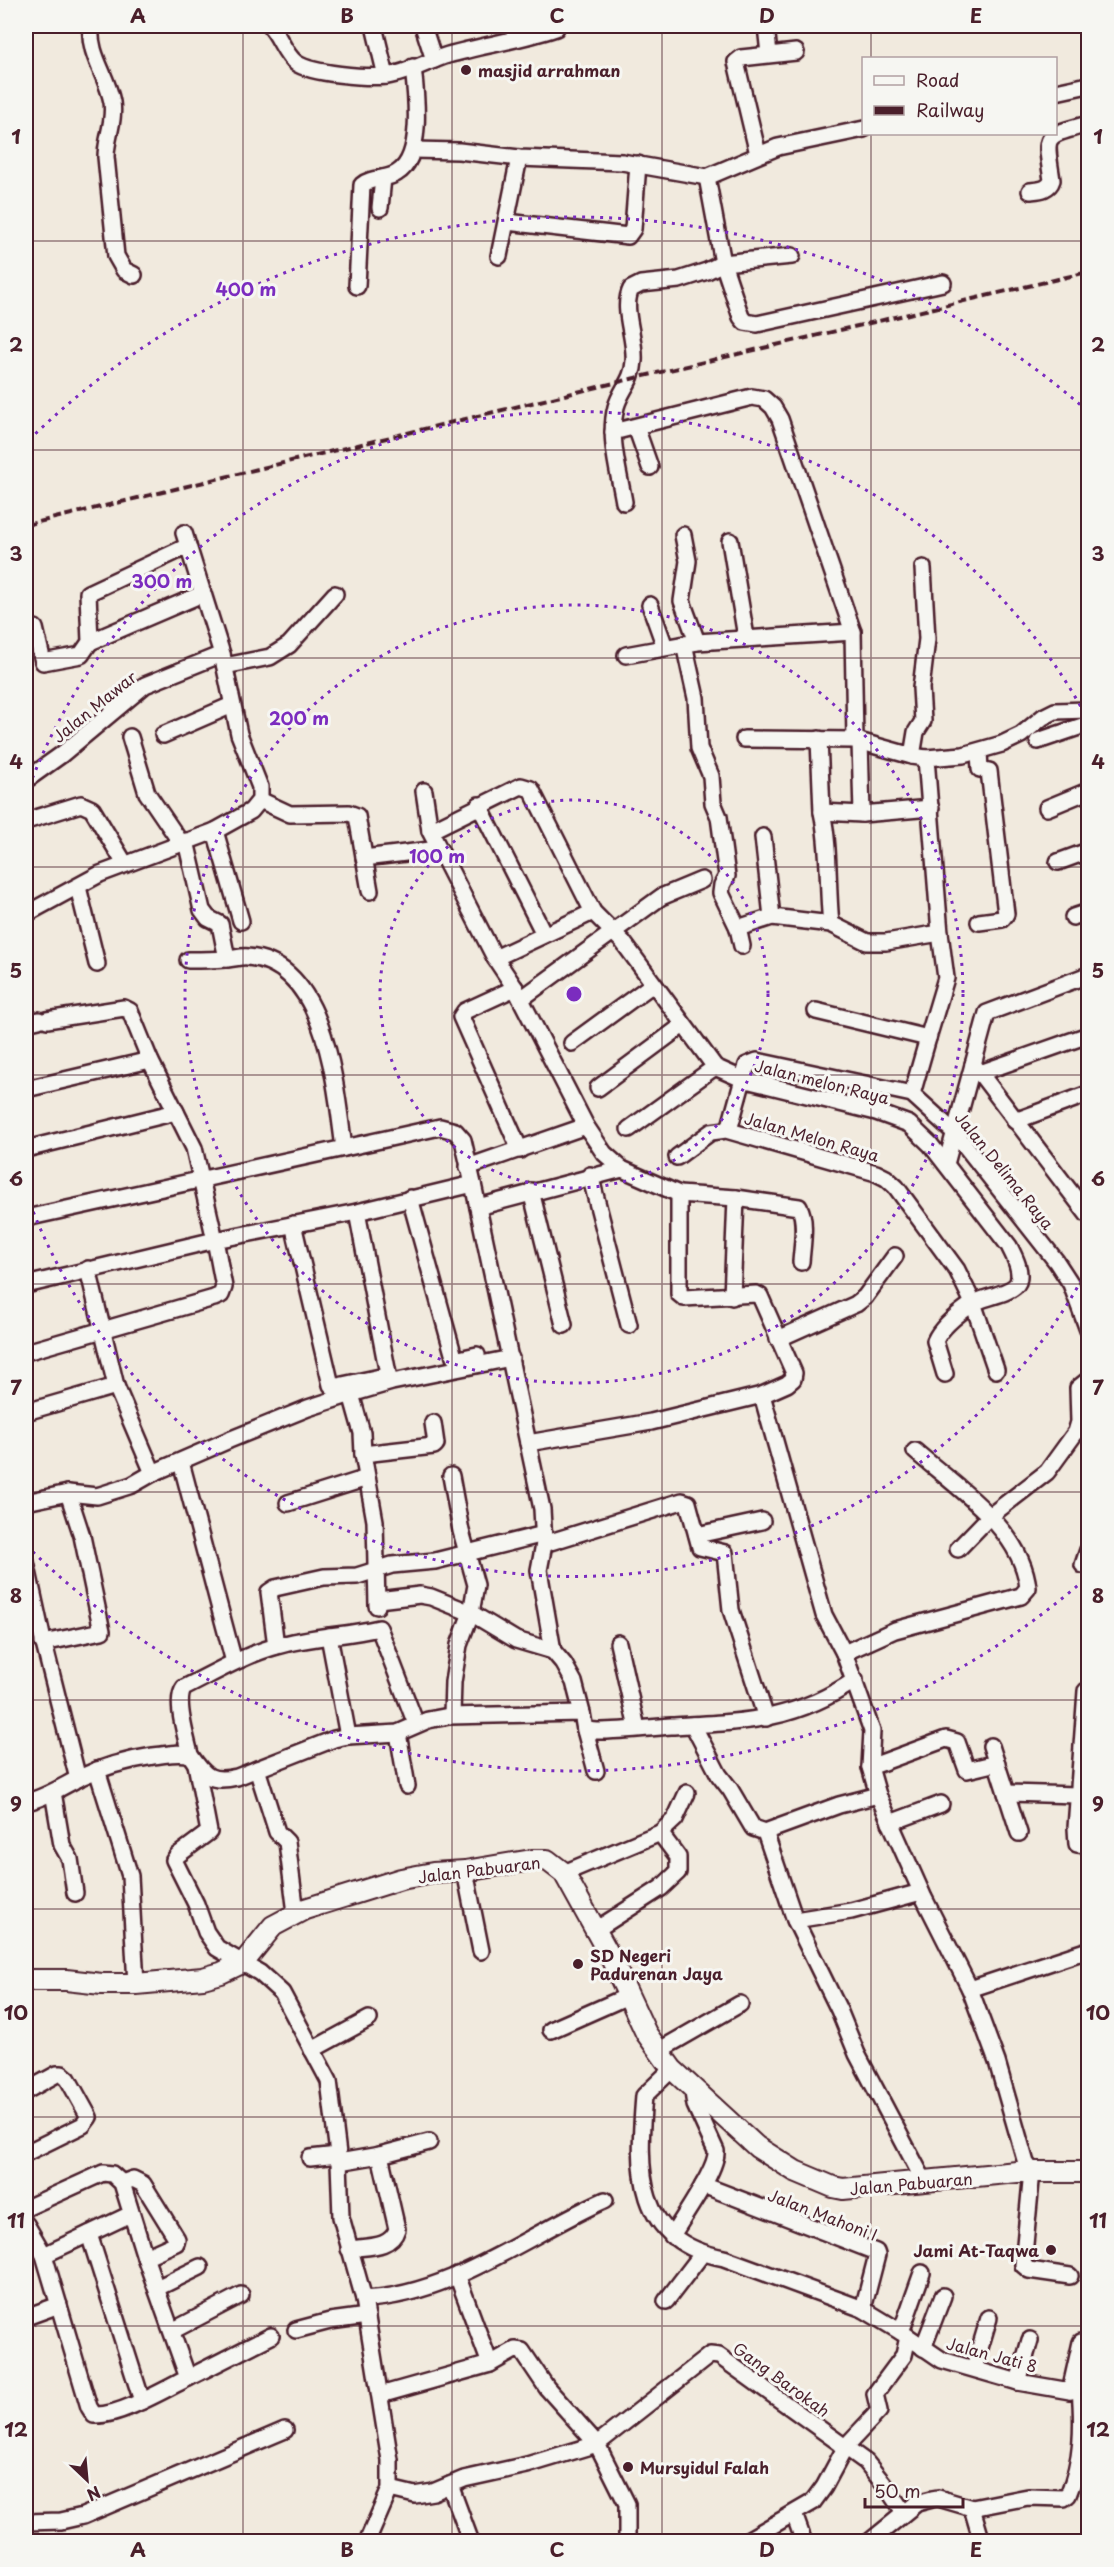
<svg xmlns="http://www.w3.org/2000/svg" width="1114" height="2567" viewBox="0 0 1114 2567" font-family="'Playpen Sans',sans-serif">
  <rect width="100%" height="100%" fill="#f1eade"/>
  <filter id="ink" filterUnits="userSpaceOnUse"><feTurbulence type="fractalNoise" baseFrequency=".0167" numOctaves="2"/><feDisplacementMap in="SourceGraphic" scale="12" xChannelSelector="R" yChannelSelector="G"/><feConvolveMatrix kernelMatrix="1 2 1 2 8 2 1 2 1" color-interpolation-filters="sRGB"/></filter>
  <g filter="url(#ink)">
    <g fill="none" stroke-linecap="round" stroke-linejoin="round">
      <g stroke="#4a1f2b" stroke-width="20">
        <g id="minor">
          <path d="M 91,26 C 88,54 107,75 112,102 C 115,122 106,138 106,157 L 116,256 L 124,270 L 134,275"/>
          <path d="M 270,26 C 280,36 284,54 296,63 C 312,74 367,78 387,76 C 408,73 428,61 448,55 C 484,45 520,40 556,28 L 555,26"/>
          <path d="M 374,26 L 386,76"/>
          <path d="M 423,26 L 434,60"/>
          <path d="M 766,26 L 769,54"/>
          <path d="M 1056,92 L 1088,85"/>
          <path d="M 413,150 L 459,151 L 519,158 L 622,162 L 707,177 L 778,147 L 864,129"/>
          <path d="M 758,154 L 736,62 L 741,58 L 796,52"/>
          <path d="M 707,177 L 723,263 L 741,317 L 745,322 L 757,324 L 943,283"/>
          <path d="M 1030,191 C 1039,190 1049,190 1052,180 C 1045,133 1042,137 1088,124"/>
          <path d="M 380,208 L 383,178"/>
          <path d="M 507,222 L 628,236 L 633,229 L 638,164"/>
          <path d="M 499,256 L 519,158"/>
          <path d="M 357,286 L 362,185 C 371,177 387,180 397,173 C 424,157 416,94 413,67"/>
          <path d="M 636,427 L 650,467"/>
          <path d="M 613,432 L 752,397 L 764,399 L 773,407 L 780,419 L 853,632 L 855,740"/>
          <path d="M 624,502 C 619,472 608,438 616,407 C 621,389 633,381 634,361 C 636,338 621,309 631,289 L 641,284 L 679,280 L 707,271 L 723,263 L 792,256"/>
          <path d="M 683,535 L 688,561 L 682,601 L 697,642"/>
          <path d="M 730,541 L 746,637"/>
          <path d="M 650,605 L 665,647"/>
          <path d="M 35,628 L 43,662 L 81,655 L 90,642 L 88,593 L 188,546"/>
          <path d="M 90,642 L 202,594"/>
          <path d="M 684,644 L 696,698 L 699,748 L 711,776 L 713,803 L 719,817 L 727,876 L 722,885 L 721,893 L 738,928"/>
          <path d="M 626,655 L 697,642 L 853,632"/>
          <path d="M 225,666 L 270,657 L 289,645 L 335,594"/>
          <path d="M 163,735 L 232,705"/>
          <path d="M 130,737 L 147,793 L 181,843"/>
          <path d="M 744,739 L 855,740 L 912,756 L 926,758 L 963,755 L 1002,744 L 1021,735 L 1043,717 L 1055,711 L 1088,710"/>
          <path d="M 819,739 L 822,812"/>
          <path d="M 860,741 L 862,814"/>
          <path d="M 1038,741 L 1088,724"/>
          <path d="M 912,756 L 916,732 L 923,721 L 921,688 L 927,639 L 923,568"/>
          <path d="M 926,758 L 940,933 L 946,978 L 928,1038"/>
          <path d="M 26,780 L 61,755 L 145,685 L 222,654"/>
          <path d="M 424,791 L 430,831 L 495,958 L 515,988 L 586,1126 L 604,1153 L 622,1169 L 679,1194 L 736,1198 L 799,1207 C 807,1220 802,1247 801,1262"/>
          <path d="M 260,800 L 290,814 L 349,813 L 357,816 L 370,891"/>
          <path d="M 479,805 L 544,934"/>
          <path d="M 1047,808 L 1088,791"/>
          <path d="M 26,821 L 81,804 L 92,809 L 125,864"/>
          <path d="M 215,831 L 241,921"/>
          <path d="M 430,831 L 521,786 L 531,789 L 593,912 L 623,942 L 715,1067 L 742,1079 L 876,1112 L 909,1124 L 930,1144 L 1009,1246 C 1014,1256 1022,1270 1018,1282 C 1013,1294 982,1297 972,1304 C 959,1313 941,1327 935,1341 L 945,1374"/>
          <path d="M 763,837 L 772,917"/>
          <path d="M 186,841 L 202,910 L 208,918 L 220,924 L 227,959"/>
          <path d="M 364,858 L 439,849"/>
          <path d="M 1058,862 L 1088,851"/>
          <path d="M 78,887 L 97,964"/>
          <path d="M 26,914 L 100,874 L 215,831 L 251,811 L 260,800 L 260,787 L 239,734 L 222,654 L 184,533"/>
          <path d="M 1073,917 L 1088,912"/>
          <path d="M 979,922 L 1002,919 L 1006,914 L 989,771 L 980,769 L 979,752"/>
          <path d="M 831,924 C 827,886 830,848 822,812 L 862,814 L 931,808"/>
          <path d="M 742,946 L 738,928 L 772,917 L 831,924 L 867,942 L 886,942 L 940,933"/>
          <path d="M 495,958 L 593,912"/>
          <path d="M 188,960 C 201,960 213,960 225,959 C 233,959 241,956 248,957 C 327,963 336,1090 344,1148"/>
          <path d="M 515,988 L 465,1011 L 461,1017 L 520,1150"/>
          <path d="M 521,999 L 661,897 L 702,880"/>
          <path d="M 816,1011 L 928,1038 L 912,1094"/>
          <path d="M 26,1023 L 39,1020"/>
          <path d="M 572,1043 L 653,984"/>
          <path d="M 973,1064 L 1088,1215"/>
          <path d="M 980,1073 L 1088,1035"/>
          <path d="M 598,1088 L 683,1025"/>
          <path d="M 26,1089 L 150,1060"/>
          <path d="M 1015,1121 L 1088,1094"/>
          <path d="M 629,1129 L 715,1067"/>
          <path d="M 729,1130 L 747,1065 L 757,1061 L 912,1094 L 956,1134 L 1056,1261 L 1071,1284 L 1088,1330"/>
          <path d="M 26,1149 L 176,1112"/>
          <path d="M 677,1157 L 711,1132 L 726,1130 L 876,1173 L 886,1178 L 896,1187 L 957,1270 L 973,1303 L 996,1370"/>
          <path d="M 946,1164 L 987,1013 L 1088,975"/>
          <path d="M 468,1167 L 586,1126"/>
          <path d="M 590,1175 L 629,1325"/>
          <path d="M 531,1191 L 564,1325"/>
          <path d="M 410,1198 L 454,1357 L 459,1359 L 477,1355"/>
          <path d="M 478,1207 L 622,1169"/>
          <path d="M 26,1218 L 440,1127 L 455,1131 L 463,1140 L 473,1184 L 542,1509 L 544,1544 L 539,1570 L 553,1651 L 564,1664 L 574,1682 L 582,1713"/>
          <path d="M 293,1224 L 331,1385 L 333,1387 L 385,1376 L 388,1374 L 357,1212"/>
          <path d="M 88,1269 L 116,1386 L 153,1473"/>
          <path d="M 26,1285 L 215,1240 L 357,1212 L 473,1184"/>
          <path d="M 732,1297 L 736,1198"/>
          <path d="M 778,1339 L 856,1304 L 865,1297 L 895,1256"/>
          <path d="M 26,1352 L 214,1298 L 221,1295 L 224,1287 L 215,1240 L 194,1148 L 150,1060 L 130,1011 L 124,1008 L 47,1020"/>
          <path d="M 351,1394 L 362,1433 L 363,1454 L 375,1521 L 377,1606"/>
          <path d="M 762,1395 L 824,1615 L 844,1653 L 872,1731 L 870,1767 L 878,1795 L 924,1898 L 970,1989 L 997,2062 L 1026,2163 L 1032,2171 L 1023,2265 L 1029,2270 L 1070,2276"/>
          <path d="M 26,1412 L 116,1386"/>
          <path d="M 528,1443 L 651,1422 L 762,1395 L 787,1384 L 793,1379 L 794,1373 L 760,1296 L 756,1294 L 684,1298 L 679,1294 L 679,1194"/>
          <path d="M 363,1454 L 434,1446 L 436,1444 L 433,1423"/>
          <path d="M 181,1462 L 234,1662"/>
          <path d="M 451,1476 L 461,1531 L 476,1585 L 471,1613 L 459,1645 L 453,1682 L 452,1715"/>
          <path d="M 26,1502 L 68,1493 L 97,1496 L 132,1485 L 153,1473 L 229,1440 L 308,1408 L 351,1394 L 392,1382 L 511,1358"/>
          <path d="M 288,1503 L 367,1478"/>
          <path d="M 697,1535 L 762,1521"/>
          <path d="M 544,1544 L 682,1501 L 688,1503 L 700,1547 L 725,1553 L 731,1610 L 766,1718"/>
          <path d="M 958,1549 L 990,1516 L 1047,1472 L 1076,1432 L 1079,1422 L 1078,1388 L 1088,1380"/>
          <path d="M 26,1562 L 42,1636 L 78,1779"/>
          <path d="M 1083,1565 L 1088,1550"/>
          <path d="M 378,1600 L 420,1595 L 431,1597 L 471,1613 L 516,1640 L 553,1651"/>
          <path d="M 329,1636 L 348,1736"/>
          <path d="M 43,1643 L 102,1631 L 82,1536 L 68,1493"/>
          <path d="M 618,1643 L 637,1728"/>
          <path d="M 276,1646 L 269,1592 L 275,1588 L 324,1577 L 357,1576 L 392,1565 L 435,1561 L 544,1534"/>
          <path d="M 844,1653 L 895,1630 L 1021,1596 L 1028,1588 C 1023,1530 955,1486 915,1451"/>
          <path d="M 1086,1691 L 1076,1828 L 1077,1844 L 1088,1845"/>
          <path d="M 693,1725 L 719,1775 L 730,1789 L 753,1828 L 765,1832 L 839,1805 L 878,1795"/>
          <path d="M 585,1730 L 596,1771"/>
          <path d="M 398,1733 L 407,1786"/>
          <path d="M 991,1746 L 1019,1833"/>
          <path d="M 190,1755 C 187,1739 174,1701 184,1688 C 214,1673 244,1655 277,1646 C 311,1636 345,1636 379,1628 L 416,1724"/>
          <path d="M 196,1764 L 209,1832 L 178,1855 L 174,1860 L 196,1904 L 206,1932 L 217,1948 L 260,1973 L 282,1993 L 329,2081 L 339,2162 L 341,2217 L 364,2299 L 390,2460 L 390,2489 L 367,2542"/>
          <path d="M 870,1767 L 946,1739 L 957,1742 L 967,1770 L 997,1763"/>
          <path d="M 257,1769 L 277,1832 L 287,1842 L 296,1913"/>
          <path d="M 97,1770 L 130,1876 L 136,1984"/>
          <path d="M 53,1792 L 62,1845 L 70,1859 L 75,1893"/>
          <path d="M 1006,1793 L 1077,1795"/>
          <path d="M 26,1802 C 45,1798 63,1786 81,1777 C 105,1766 127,1760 153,1756 C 166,1755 178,1751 190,1755 C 205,1777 211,1783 237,1777 L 334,1739 L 348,1736 L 398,1733 L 428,1720 L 449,1716 L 582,1713 L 585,1730 L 597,1731 C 622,1731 646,1728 671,1726 C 741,1722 794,1722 855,1680"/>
          <path d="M 890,1823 L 941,1804"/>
          <path d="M 765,1832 L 795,1920 L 839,2010 L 857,2054 L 924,2181"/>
          <path d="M 465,1871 L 481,1951"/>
          <path d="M 564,1873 L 660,1833 L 675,1819 L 687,1793"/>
          <path d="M 795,1920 L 851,1911 L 921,1892"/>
          <path d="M 594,1931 L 661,1888 L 678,1872 L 678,1857 L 660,1833"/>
          <path d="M 970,1989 L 1088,1950"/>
          <path d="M 551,2030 L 628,1996"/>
          <path d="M 312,2050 L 369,2019"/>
          <path d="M 658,2051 L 740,2004"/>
          <path d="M 672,2069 L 644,2096 C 638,2169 634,2241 724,2258 L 863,2309 L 901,2332 L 942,2360 L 1018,2382 L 1070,2391 L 1088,2388"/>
          <path d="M 26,2091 L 57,2074 L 62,2074 L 68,2079 L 89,2117 L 83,2125 L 26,2153"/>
          <path d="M 380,2155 L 429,2142"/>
          <path d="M 310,2158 L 338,2155"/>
          <path d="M 339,2162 L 380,2155 L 397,2229 C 391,2249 367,2246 349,2249"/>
          <path d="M 122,2183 L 133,2179 L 143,2184 L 177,2239 L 176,2243 L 145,2257"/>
          <path d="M 703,2185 L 876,2252 L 877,2255 L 863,2309"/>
          <path d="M 26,2208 L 103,2173 L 112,2174 L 122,2183 L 145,2257 L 188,2378 C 166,2389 118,2417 94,2415 L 89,2407 L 44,2255 L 131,2214"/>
          <path d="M 26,2224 L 44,2255"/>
          <path d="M 89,2234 L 142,2401"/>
          <path d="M 672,2236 C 682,2218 718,2169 716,2151 L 695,2105 L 692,2086"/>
          <path d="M 457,2275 L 490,2364"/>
          <path d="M 157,2288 L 200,2267"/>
          <path d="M 364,2299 C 450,2296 528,2234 605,2200"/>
          <path d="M 666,2301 L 702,2254"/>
          <path d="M 26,2317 L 59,2305"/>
          <path d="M 296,2330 L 330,2321 L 367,2316"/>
          <path d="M 172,2331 L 241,2295"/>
          <path d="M 901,2332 L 922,2273"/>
          <path d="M 923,2348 L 943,2296"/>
          <path d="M 974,2368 L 989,2318"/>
          <path d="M 188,2378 L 271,2336"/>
          <path d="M 1018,2382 L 1030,2340"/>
          <path d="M 1070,2391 L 1081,2342"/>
          <path d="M 380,2395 L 490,2364 L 515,2350 L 522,2351 L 547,2388 L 597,2444 L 627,2504 L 627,2542"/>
          <path d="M 450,2485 L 471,2542"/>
          <path d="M 390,2489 L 415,2495 L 433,2492 L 464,2479 L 527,2465 L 597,2444 L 710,2355 L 719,2356 L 866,2462 L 887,2488 L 904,2513"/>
          <path d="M 972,2508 L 982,2542"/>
          <path d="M 794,2514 L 804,2542"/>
          <path d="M 26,2522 L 61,2521 L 83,2516 L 285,2430"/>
          <path d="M 744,2542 L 813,2502 L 824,2487 L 846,2446 L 879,2411 L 875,2394 L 904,2355 L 908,2337"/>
          <path d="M 869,2542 L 917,2503 L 932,2499 L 938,2498 L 972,2508 L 1028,2497 L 1064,2498 L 1068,2495 C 1083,2460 1083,2426 1080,2388"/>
        </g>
      </g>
      <g stroke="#4a1f2b" stroke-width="24">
        <path id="tertiary" d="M 26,1980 L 66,1980 L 102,1984 L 136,1984 L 203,1978 L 221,1973 L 244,1962 L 273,1926 L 305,1909 L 401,1879 L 433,1873 L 465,1871 L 532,1860 L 547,1860 L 564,1873 L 611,1958 L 646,2033 L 672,2069 L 757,2147 L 795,2171 L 833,2187 L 843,2189 L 1017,2172 L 1088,2172"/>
      </g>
      <use href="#minor" stroke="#f6f6f2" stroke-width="15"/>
      <use href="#tertiary" stroke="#f6f6f2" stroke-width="20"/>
      <path stroke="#4a1f2b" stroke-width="4" stroke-dasharray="9 4.5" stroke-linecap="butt" d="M 26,525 L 631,379 L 1088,272"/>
    </g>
  </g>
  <path fill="none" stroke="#4a1f2b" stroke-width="1.5" stroke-opacity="0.55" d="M 243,26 L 243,2542M 452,26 L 452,2542M 662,26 L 662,2542M 871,26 L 871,58M 871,134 L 871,2542M 26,241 L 1088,241M 26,450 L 1088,450M 26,658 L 1088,658M 26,867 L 1088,867M 26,1075 L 1088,1075M 26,1284 L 1088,1284M 26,1492 L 1088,1492M 26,1700 L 1088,1700M 26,1909 L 1088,1909M 26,2117 L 1088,2117M 26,2326 L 1088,2326"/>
  <g fill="none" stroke="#7b2cbf" stroke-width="3" stroke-dasharray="3 6">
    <circle cx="574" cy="994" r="194"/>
    <circle cx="574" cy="994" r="389"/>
    <path d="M1086 1272A583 583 0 0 1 26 1193M26 795A583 583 0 0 1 1086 716"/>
    <path d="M1084 1580A777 777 0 0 1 29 1548M29 440A777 777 0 0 1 1084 408"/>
  </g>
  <g fill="#4a1f2b" stroke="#f6f6f2" stroke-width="2">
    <circle cx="466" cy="70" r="6"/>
    <circle cx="578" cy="1964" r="6"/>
    <circle cx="1051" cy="2250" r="6"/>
    <circle cx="628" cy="2467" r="6"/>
  </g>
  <g text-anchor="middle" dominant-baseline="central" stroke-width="6" stroke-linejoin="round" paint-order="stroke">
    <g font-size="16" font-weight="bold" fill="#4a1f2b" stroke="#f6f6f2" text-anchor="start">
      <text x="478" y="70">masjid arrahman</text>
      <text x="590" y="1955">SD Negeri<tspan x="590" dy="18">Padurenan Jaya</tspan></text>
      <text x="1039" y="2250" text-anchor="end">Jami At-Taqwa</text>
      <text x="640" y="2467">Mursyidul Falah</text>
    </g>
    <g font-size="16" fill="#4a1f2b" stroke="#f6f6f2">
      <text transform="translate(94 706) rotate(-39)">Jalan Mawar</text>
      <text transform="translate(822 1081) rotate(14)">Jalan melon Raya</text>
      <text transform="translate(812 1136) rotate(16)">Jalan Melon Raya</text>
      <text transform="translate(1005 1170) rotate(51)">Jalan Delima Raya</text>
      <text transform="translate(479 1869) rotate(-7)">Jalan Pabuaran</text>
      <text transform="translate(911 2183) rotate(-5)">Jalan Pabuaran</text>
      <text transform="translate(823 2214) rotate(21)">Jalan Mahoni I</text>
      <text transform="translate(992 2354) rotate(15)">Jalan Jati 8</text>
      <text transform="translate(782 2379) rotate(36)">Gang Barokah</text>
    </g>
  </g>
  <circle cx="574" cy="994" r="9" fill="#7b2cbf" stroke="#f6f6f2" stroke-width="3"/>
  <g font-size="18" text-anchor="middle" font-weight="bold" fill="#7b2cbf" stroke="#f6f6f2" stroke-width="6" stroke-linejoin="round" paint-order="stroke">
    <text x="246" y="296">400 m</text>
    <text x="162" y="588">300 m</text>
    <text x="299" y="725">200 m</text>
    <text x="437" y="863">100 m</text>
  </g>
  <rect width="1114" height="2567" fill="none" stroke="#f6f6f2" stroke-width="66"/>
  <rect x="862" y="57" width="195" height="78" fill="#f6f6f2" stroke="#b1a0a2" stroke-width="1.5"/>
  <rect x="874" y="76" width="30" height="9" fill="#f6f6f2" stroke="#b1a0a2" stroke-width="1.5"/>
  <text x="916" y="87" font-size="18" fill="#4a1f2b">Road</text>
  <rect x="874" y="106" width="30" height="9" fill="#4a1f2b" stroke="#b1a0a2" stroke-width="1.5"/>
  <text x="916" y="117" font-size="18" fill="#4a1f2b">Railway</text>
  <g transform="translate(87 2480) rotate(154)" stroke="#f6f6f2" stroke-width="4.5" paint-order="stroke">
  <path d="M0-4.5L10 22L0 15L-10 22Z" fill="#4a1f2b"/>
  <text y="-9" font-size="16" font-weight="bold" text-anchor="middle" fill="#4a1f2b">N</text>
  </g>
  <path d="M865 2498v9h98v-9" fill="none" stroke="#4a1f2b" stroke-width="3"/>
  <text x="874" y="2498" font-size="18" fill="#4a1f2b" stroke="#f6f6f2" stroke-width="4.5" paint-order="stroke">50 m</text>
  <rect x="33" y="33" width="1048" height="2501" fill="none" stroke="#4a1f2b" stroke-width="2"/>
  <g font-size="20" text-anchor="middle" font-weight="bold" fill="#4a1f2b">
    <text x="138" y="23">A</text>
    <text x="347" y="23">B</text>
    <text x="557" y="23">C</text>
    <text x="767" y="23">D</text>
    <text x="976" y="23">E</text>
    <text x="16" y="144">1</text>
    <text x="1098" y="144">1</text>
    <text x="16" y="352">2</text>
    <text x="1098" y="352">2</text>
    <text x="16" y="561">3</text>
    <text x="1098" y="561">3</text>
    <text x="16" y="769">4</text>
    <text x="1098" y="769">4</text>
    <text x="16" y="978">5</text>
    <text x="1098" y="978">5</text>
    <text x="16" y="1186">6</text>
    <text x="1098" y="1186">6</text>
    <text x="16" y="1395">7</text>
    <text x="1098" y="1395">7</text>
    <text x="16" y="1603">8</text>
    <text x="1098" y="1603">8</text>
    <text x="16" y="1811">9</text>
    <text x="1098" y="1811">9</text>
    <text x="16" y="2020">10</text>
    <text x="1098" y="2020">10</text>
    <text x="16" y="2228">11</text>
    <text x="1098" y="2228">11</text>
    <text x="16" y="2437">12</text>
    <text x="1098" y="2437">12</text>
    <text x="138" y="2557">A</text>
    <text x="347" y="2557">B</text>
    <text x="557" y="2557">C</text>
    <text x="767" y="2557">D</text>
    <text x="976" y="2557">E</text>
  </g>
</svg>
